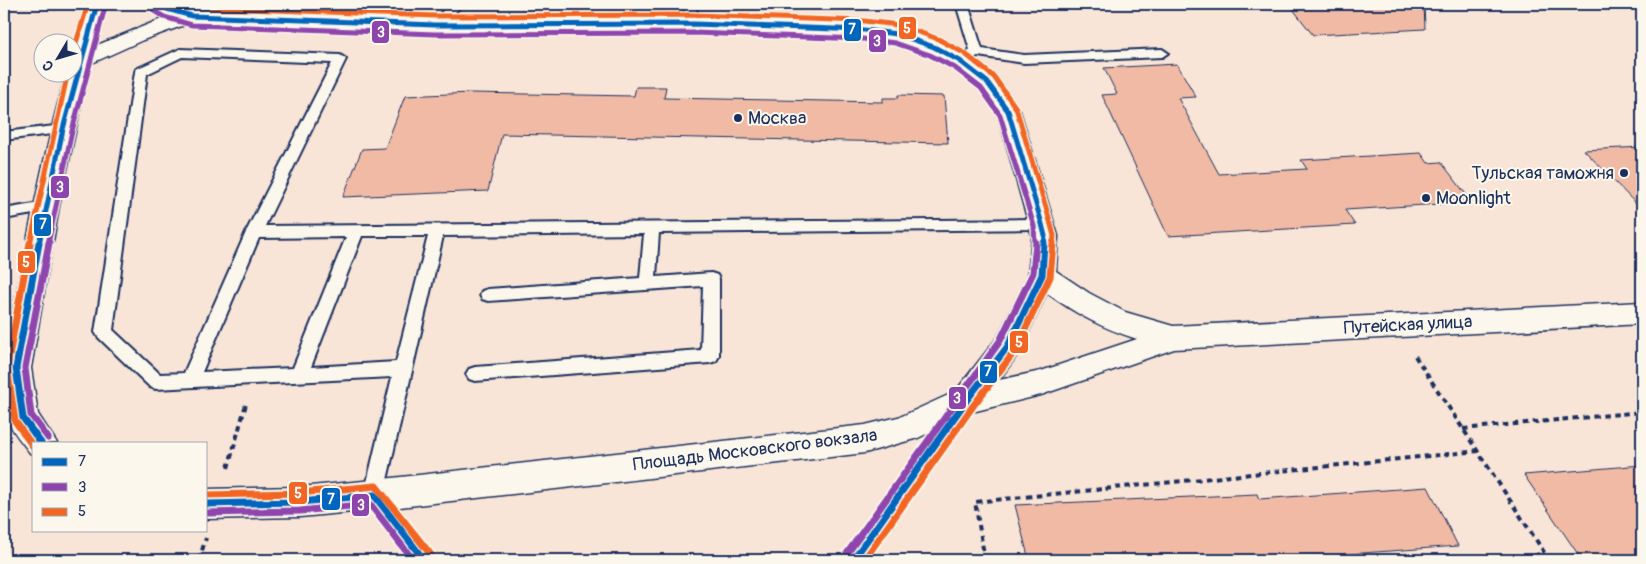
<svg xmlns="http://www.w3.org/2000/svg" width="1646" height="564" viewBox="0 0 1646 564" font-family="Pangolin,sans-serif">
  <rect width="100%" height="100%" fill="#f8e5d7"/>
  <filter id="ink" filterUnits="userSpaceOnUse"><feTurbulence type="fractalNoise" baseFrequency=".02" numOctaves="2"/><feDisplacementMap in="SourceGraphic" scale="10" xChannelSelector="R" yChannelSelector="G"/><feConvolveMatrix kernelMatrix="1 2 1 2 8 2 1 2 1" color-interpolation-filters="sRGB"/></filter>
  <g filter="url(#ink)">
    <g fill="#f1baa5" stroke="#1b2f5e">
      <path d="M 1289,4 L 1424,4 L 1425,29 L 1313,35 Z"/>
      <path d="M 1177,64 L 1196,97 L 1178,98 L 1219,174 L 1307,169 L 1301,160 L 1421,153 L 1428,163 L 1441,162 L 1472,202 L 1345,210 L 1355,225 L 1168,236 L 1102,95 L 1117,94 L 1104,68 Z"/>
      <path d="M 636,87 L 666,87 L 664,98 L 883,102 L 883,98 L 898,98 L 898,95 L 944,96 L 948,143 L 502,134 L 488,191 L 343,197 L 362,149 L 385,148 L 405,96 L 471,93 L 634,96 Z"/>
      <path d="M 1642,147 L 1642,210 L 1584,150 Z"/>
      <path d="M 1642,465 L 1642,560 L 1582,560 L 1524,475 Z"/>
      <path d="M 1428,487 L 1458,546 L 1267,560 L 1029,560 L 1015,505 L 1257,494 L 1259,499 Z"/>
    </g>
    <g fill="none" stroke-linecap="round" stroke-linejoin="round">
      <g stroke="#1b2f5e" stroke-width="4">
        <g id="lane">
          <path d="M 450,4 L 463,4 L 439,28 L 431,28 L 429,25 L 431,22 Z"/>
          <path d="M 683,4 L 695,4 L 700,24 L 698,27 L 694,28 L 688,24 Z"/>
          <path d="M 956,4 L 968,4 L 982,49 L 1024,55 L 1162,49 L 1168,53 L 1162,57 L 1024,63 L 978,56 L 968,60 L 962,56 L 970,50 Z"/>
          <path d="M 180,49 L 340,55 L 346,59 L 265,226 L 1042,219 L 1047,220 L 1050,224 L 1047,228 L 1042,229 L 659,233 L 656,277 L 711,273 L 717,275 L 719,279 L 719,356 L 716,361 L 710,363 L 475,381 L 469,379 L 466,374 L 469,369 L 475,367 L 701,350 L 703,286 L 488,301 L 482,299 L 480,295 L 482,291 L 488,289 L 640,278 L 644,234 L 443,236 L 384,493 L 431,553 L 434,560 L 412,560 L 364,495 L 392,377 L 156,389 L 150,387 L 98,337 L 95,332 L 135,72 L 136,69 ZM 182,57 L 332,63 L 246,232 L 184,373 L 160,374 L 113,330 L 147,74 ZM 362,236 L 428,236 L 396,362 L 311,367 ZM 346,237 L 293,368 L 202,372 L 259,238 Z"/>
          <path d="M 63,125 L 68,126 L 70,129 L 68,132 L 4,140 L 4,132 Z"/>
          <path d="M 46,202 L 51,203 L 54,207 L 51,211 L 4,219 L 4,209 Z"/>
          <path d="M 963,397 L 969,400 L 972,405 L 969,410 L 865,560 L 843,560 L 846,553 L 957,400 Z"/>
        </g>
      </g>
      <g stroke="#1b2f5e" stroke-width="3">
        <path id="secondary" d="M 87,4 L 107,4 L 95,46 L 169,16 C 161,14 153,11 149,4 L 173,4 L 193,10 L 435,19 L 694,18 L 864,24 L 904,30 L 942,42 L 968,56 L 995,77 L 1020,111 L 1058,236 L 1056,271 L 1089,293 L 1125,312 L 1173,326 L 1642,302 L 1642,324 L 1174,349 L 1041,395 L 972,412 L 918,438 L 865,453 L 374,510 L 300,517 L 206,519 L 206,489 L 300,487 L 374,480 L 865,425 L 902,416 L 955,392 L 997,338 L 1028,275 L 1032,236 L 997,112 L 979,87 L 952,66 L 926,52 L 894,40 L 864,36 L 694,30 L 435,31 L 193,22 L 143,40 L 90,64 L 59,207 L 31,368 L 38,414 L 57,443 L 34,443 L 34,454 L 30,453 C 22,442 11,430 7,418 C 0,372 11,321 20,276 C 33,207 48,140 66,72 L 72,72 L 72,50 ZM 1047,293 C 1076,314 1102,328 1137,339 L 1041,371 L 999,380 L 1018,354 Z"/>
      </g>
      <g stroke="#1b2f5e" stroke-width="4" stroke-dasharray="5.5 4.5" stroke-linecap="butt">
        <path d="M 1415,356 L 1544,552 L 1553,560"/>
        <path d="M 1463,429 L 1642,412"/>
        <path d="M 228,468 L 246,404"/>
        <path d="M 199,560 L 206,538"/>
        <path d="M 985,560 L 975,502 L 1478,451"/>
        <path d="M 1525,560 L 1544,552"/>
      </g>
      <use href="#lane" fill="#fbf7ec" fill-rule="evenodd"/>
      <use href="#secondary" fill="#fbf7ec" fill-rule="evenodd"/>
      <g stroke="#fbf7ec" stroke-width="8">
        <g id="bus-1-far1">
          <path d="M 159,4 L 167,9 L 192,16 L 435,25 L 694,24 L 864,30 L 897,34 L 934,47 L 960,61 L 987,82 L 1008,111 L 1042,224 L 1045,236 L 1044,244"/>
          <path d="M 39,244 L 63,129 L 97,4"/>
        </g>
      </g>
      <g stroke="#fbf7ec" stroke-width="11">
        <g id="bus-1">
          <path d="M 39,243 L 16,368 L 23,418 L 41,443"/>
          <path d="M 206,504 L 300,502 L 374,495 L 424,560"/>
          <path d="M 853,560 L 966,401 L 1008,346 L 1042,275 L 1044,243"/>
        </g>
      </g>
      <g stroke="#fbf7ec" stroke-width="8">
        <g id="bus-2-far1">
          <path d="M 154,11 L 164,17 L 192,25 L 435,34 L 694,33 L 863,39 L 895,43 L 930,55 L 955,68 L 981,88 L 1000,115 L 1034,226 L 1035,244"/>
          <path d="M 48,244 L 72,131 L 105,7"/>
        </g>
      </g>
      <g stroke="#fbf7ec" stroke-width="11">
        <g id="bus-2">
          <path d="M 48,438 L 31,415 L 25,368 L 49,243"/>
          <path d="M 206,513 L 300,511 L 370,504 L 413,560"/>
          <path d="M 846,555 L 1000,341 L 1033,273 L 1036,243"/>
        </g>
      </g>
      <g stroke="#fbf7ec" stroke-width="8">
        <g id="bus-3-far1">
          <path d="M 181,4 L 193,7 L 435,16 L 694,15 L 864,21 L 899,25 L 938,39 L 964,53 L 994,77 L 1016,108 L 1050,221 L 1054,236 L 1053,244"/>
          <path d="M 72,56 L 88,4"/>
          <path d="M 30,244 L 68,72"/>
        </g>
      </g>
      <g stroke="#fbf7ec" stroke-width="11">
        <g id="bus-3">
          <path d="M 30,243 L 7,367 L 15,421 L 34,448"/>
          <path d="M 206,495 L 299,493 L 376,486 L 431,555"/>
          <path d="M 864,560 L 973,406 L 1015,351 L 1050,277 L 1053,243"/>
        </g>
      </g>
      <use href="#bus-1-far1" stroke="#0065bd" stroke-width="5"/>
      <use href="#bus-1" stroke="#0065bd" stroke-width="7"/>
      <use href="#bus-2-far1" stroke="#8e44ad" stroke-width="5"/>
      <use href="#bus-2" stroke="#8e44ad" stroke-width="7"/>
      <use href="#bus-3-far1" stroke="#f26522" stroke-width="5"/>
      <use href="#bus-3" stroke="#f26522" stroke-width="7"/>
    </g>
  </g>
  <g fill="#1b2f5e" stroke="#fbf7ec" stroke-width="2">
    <circle cx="738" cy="118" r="5"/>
    <circle cx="1624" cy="173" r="5"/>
    <circle cx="1426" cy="198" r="5"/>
  </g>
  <g text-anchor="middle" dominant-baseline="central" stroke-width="4" stroke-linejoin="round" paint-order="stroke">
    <g font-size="18" fill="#1b2f5e" stroke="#fbf7ec" text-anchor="start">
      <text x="748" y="118">Москва</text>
      <text x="1614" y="173" text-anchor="end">Тульская таможня</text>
      <text x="1436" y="198">Moonlight</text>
    </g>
    <g font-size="18" fill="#1b2f5e" stroke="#fbf7ec">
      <text transform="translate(1408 325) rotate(-3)">Путейская улица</text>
      <text transform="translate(755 450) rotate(-7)">Площадь Московского вокзала</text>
    </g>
  </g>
  <g stroke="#fbf7ec" stroke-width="2">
    <rect x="898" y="16" width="19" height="24" rx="5" fill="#f26522"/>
    <rect x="843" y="18" width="19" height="24" rx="5" fill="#0065bd"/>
    <rect x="371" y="20" width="19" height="24" rx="5" fill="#8e44ad"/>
    <rect x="868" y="29" width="19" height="24" rx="5" fill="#8e44ad"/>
    <rect x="50" y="175" width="20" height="24" rx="5" fill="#8e44ad"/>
    <rect x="33" y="213" width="19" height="24" rx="5" fill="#0065bd"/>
    <rect x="17" y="250" width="19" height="24" rx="5" fill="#f26522"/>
    <rect x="1009" y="330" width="20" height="24" rx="5" fill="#f26522"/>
    <rect x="979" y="360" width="19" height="24" rx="5" fill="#0065bd"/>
    <rect x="948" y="386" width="19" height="24" rx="5" fill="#8e44ad"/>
    <rect x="288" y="481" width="20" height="24" rx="5" fill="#f26522"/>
    <rect x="321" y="487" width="20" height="24" rx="5" fill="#0065bd"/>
    <rect x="351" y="493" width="19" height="24" rx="5" fill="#8e44ad"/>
  </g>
  <g font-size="14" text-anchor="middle" font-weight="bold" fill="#fff">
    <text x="907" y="33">5</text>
    <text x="852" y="34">7</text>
    <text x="381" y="37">3</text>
    <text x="877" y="46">3</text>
    <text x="60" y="192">3</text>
    <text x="43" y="229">7</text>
    <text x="26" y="267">5</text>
    <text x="1019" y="347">5</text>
    <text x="988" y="376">7</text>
    <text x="957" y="403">3</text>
    <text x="298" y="498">5</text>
    <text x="331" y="504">7</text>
    <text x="361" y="510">3</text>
  </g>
  <rect width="1646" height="564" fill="none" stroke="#fbf7ec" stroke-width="20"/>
  <rect x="10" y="10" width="1626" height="544" fill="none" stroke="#1b2f5e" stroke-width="2" filter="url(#ink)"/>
  <rect x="32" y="442" width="175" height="90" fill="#fbf7ec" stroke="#a1a7b3"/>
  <rect x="42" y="458" width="25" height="8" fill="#0065bd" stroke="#a1a7b3"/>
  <text x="78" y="466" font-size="15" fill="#1b2f5e">7</text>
  <rect x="42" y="483" width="25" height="8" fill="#8e44ad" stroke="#a1a7b3"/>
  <text x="78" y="492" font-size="15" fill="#1b2f5e">3</text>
  <rect x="42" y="508" width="25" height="8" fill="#f26522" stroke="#a1a7b3"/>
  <text x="78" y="516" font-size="15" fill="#1b2f5e">5</text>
  <g transform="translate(58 58) rotate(232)"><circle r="24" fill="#fbf7ec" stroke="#a1a7b3"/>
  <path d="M0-4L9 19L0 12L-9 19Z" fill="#1b2f5e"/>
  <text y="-8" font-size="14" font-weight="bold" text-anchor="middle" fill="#1b2f5e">С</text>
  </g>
</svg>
